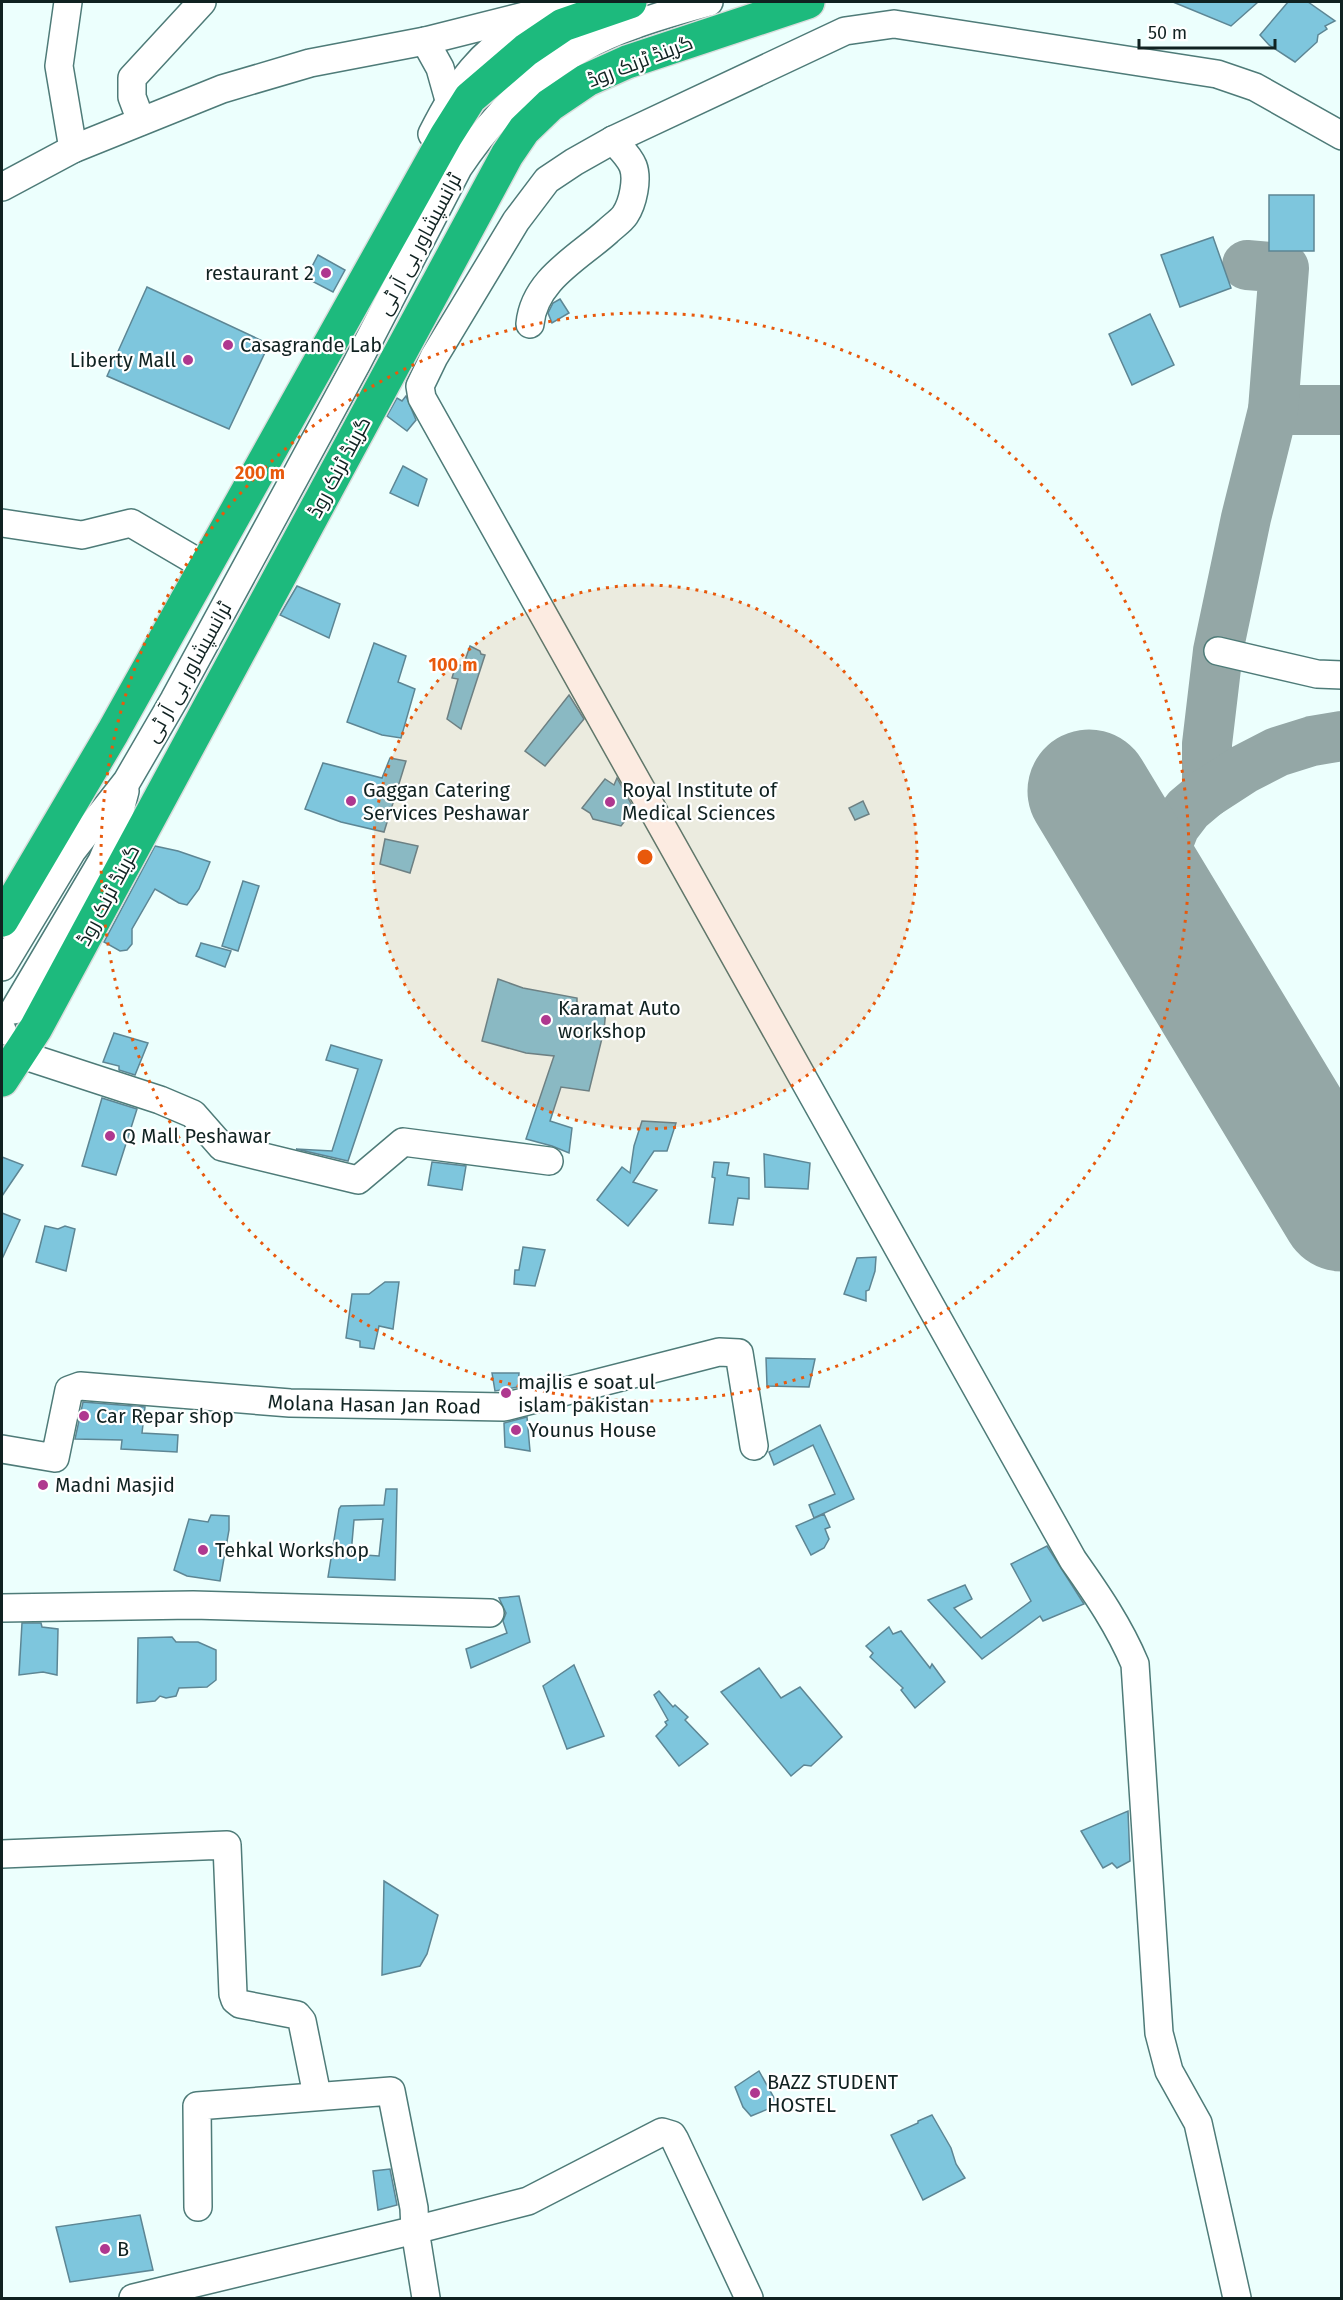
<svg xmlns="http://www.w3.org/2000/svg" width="1343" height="2300" viewBox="0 0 1343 2300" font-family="'Fira Sans',Cairo,sans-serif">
  <rect width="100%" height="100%" fill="#ecfffd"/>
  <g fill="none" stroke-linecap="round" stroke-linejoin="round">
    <g stroke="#94a7a6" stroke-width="50">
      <path d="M 1273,410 L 1342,410"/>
      <path d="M 1207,793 L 1207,744 L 1218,651 L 1246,518 L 1273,410 L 1284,268 L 1247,265"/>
      <path d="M 1158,904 L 1155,876 L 1175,826 L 1188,809 L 1207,793 L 1244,769 L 1277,752 L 1312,741 L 1342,736"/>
    </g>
    <path stroke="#94a7a6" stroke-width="123" d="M 1089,791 L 1342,1210"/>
  </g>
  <g fill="#7ec6dd" stroke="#5d8694" stroke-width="1.5" fill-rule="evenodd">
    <path d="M 1173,2 L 1258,2 L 1231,26 Z"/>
    <path d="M 1288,2 L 1308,2 L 1335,21 L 1325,26 L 1327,29 L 1318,35 L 1317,42 L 1295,62 L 1269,45 L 1260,35 Z"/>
    <rect x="1269" y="195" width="45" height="56"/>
    <path d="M 1213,237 L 1231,288 L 1180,307 L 1161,255 Z"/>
    <path d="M 318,255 L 345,270 L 333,292 L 306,278 Z"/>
    <path d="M 147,287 L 269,344 L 229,429 L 107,376 Z"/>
    <path d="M 560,299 L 569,313 L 552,323 L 548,313 L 553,303 Z"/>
    <path d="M 1150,314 L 1174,365 L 1132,385 L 1109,334 Z"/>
    <path d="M 406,396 L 416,420 L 407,431 L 387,416 L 397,398 L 402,401 Z"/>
    <path d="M 403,466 L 427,479 L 418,506 L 390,493 Z"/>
    <path d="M 297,586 L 340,604 L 329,638 L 280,615 Z"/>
    <path d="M 374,643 L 406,656 L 398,682 L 415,689 L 401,738 L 382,735 L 347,722 Z"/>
    <path d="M 470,646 L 480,651 L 481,654 L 485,655 L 461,729 L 447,719 L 458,679 L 452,678 L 456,664 L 463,666 Z"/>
    <path d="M 569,695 L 584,719 L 545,766 L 525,751 Z"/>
    <path d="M 390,758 L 406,761 L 384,832 L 341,822 L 305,809 L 323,763 L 382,778 Z"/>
    <path d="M 617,778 L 634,809 L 621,826 L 593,819 L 590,813 L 582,808 L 605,779 L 614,785 Z"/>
    <path d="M 863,801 L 869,814 L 855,820 L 849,808 Z"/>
    <path d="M 385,839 L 418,846 L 410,873 L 380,864 Z"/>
    <path d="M 155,846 L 178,851 L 210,862 L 199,889 L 187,905 L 179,903 L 155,889 L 132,929 L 132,944 L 127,950 L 120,951 L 104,942 Z"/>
    <path d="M 243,881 L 259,886 L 238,951 L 222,946 Z"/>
    <path d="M 201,943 L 231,951 L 225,967 L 196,956 Z"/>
    <path d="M 498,979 L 523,988 L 577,998 L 577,1006 L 606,1009 L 604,1030 L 589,1091 L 561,1087 L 550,1121 L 572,1128 L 569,1153 L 552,1146 L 526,1139 L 554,1056 L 526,1053 L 482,1041 Z"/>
    <path d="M 114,1033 L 148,1043 L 135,1075 L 119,1070 L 119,1066 L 103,1062 Z"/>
    <path d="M 331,1045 L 382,1060 L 348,1161 L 296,1149 L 332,1151 L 358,1069 L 326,1060 Z"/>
    <path d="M 102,1098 L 137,1109 L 116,1175 L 82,1166 Z"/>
    <path d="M 642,1121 L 676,1123 L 667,1151 L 654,1151 L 633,1182 L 657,1190 L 628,1226 L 597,1200 L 622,1167 L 630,1173 L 634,1146 Z"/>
    <path d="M 764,1154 L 810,1163 L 808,1189 L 765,1187 Z"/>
    <path d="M 2,1157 L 23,1165 L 2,1196 Z"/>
    <path d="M 432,1162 L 466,1166 L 462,1190 L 428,1185 Z"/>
    <path d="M 714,1162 L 729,1163 L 727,1175 L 749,1178 L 749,1199 L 738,1198 L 733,1225 L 709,1223 L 715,1178 L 712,1177 Z"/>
    <path d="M 2,1213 L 20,1220 L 2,1259 Z"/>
    <path d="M 45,1226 L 58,1229 L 65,1226 L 75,1229 L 66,1271 L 36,1262 Z"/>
    <path d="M 523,1247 L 545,1250 L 535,1286 L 514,1284 L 515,1270 L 519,1270 Z"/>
    <path d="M 876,1257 L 875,1271 L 869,1290 L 866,1291 L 866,1301 L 844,1294 L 857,1258 Z"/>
    <path d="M 385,1282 L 399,1282 L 393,1329 L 379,1326 L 374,1349 L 360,1347 L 360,1341 L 346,1338 L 352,1294 L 369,1294 Z"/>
    <path d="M 766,1358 L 815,1359 L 809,1387 L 767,1386 Z"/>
    <path d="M 492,1373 L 519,1373 L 518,1387 L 495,1391 Z"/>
    <path d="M 83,1402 L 145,1407 L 142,1433 L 178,1435 L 177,1452 L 121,1449 L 122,1440 L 75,1439 Z"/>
    <path d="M 527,1417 L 530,1451 L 505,1447 L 504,1423 Z"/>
    <path d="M 820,1425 L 854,1499 L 814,1518 L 809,1505 L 835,1494 L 813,1445 L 774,1465 L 769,1452 Z"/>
    <path d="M 386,1489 L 397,1489 L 395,1580 L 328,1577 L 339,1509 L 341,1506 L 384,1505 ZM 383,1519 L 379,1556 L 351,1554 L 354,1520 Z"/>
    <path d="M 824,1514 L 830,1527 L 825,1529 L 829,1539 L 824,1548 L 811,1555 L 796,1526 Z"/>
    <path d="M 211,1515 L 229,1516 L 229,1530 L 220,1581 L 187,1576 L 174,1570 L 189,1519 L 208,1522 Z"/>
    <path d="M 1047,1546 L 1084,1604 L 1043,1621 L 1040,1616 L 982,1659 L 928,1600 L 965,1585 L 972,1599 L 954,1608 L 981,1638 L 1031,1601 L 1011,1564 Z"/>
    <path d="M 519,1596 L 530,1642 L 471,1668 L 466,1649 L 507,1633 L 503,1621 L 506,1613 L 499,1598 Z"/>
    <path d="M 22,1623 L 41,1623 L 42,1627 L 58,1629 L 57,1675 L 43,1672 L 19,1675 Z"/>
    <path d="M 889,1627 L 893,1634 L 901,1631 L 930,1668 L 932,1664 L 945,1682 L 915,1708 L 901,1690 L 903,1688 L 870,1657 L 873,1653 L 866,1646 Z"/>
    <path d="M 172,1637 L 176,1642 L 198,1642 L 216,1650 L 216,1680 L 207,1687 L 179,1688 L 176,1696 L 166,1698 L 160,1696 L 155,1701 L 137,1703 L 138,1638 Z"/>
    <path d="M 574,1665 L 604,1736 L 567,1749 L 543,1686 Z"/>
    <path d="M 759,1668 L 781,1698 L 800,1687 L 842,1737 L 811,1766 L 804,1765 L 791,1776 L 721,1692 Z"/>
    <path d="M 659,1691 L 673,1707 L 675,1705 L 688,1717 L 685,1720 L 708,1744 L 679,1766 L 656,1736 L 667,1725 L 665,1722 L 668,1720 L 654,1695 Z"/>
    <path d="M 1128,1811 L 1130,1861 L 1117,1868 L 1112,1863 L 1103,1868 L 1081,1831 Z"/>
    <path d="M 384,1881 L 438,1915 L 427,1954 L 420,1966 L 382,1975 Z"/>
    <path d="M 759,2071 L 778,2105 L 751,2116 L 743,2107 L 735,2087 Z"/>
    <path d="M 932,2115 L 951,2148 L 956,2164 L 965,2178 L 923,2200 L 891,2135 L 918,2123 L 918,2121 Z"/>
    <path d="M 390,2169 L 397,2205 L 378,2210 L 373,2171 Z"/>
    <path d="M 140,2215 L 153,2270 L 70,2282 L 56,2227 Z"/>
  </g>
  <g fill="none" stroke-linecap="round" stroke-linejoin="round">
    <g stroke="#4e7b78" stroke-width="30">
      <g id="minor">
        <path d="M 68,2 L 59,66 L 73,149"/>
        <path d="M 425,41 L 440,68 L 449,100"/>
        <path d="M 141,121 L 132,97 L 132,78 L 202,2"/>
        <path d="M 432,134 C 457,84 481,49 532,22"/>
        <path d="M 2,187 L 73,149 L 222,89 L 310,63 L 425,41 L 580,2"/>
        <path d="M 530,324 C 534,280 578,258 608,231 C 613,226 621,221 625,215 C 633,203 638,179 633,166 C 629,156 620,148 613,140"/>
        <path d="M 2,523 L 82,535 L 131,523 L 206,567"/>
        <path d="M 1218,651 L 1317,674 L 1342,675"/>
        <path d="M 2,967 L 72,851 L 127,781 L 174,700 L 357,363 L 458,168 C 503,101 556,52 634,25 C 658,16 684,9 709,2"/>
        <path d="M 14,1010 L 102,861 L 114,833 L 125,791"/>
        <path d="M 2,1031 L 2,1030"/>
        <path d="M 19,1054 L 160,1100 L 193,1114 L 222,1147 L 358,1180 L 403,1142 L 549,1161"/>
        <path id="s1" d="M 2,1449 L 55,1458 L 69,1390 L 80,1386 L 290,1403 L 504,1407 L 719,1352 L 739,1353 L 754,1446"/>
        <path d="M 2,1608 L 193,1605 L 490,1613"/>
        <path d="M 2,1854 L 227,1845 L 233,1994 L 235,2000 L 240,2004 L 297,2015 L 302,2021 L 317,2095"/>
        <path d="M 133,2298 L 415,2230 L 414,2208 L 391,2091 L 197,2106 L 198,2207"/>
        <path d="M 426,2298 L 415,2230 L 528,2201 L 662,2132 L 672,2135 L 675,2140 L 749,2298"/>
        <path d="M 1237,2298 L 1198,2123 L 1169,2071 L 1159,2033 L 1135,1664 C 1119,1626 1097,1594 1073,1560 L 422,398 L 420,386 L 434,357 L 516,221 L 547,180 L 574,162 L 613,140 L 845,31 L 894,24 L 1217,74 L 1255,87 L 1342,136"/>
      </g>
    </g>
    <g stroke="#d9dcdb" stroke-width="36">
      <g id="highway">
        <path d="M 2,920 L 113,732 L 446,136 L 470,98 L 526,50 L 563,25 L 630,2"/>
        <path d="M 2,1080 L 36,1028 L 507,155 L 524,130 L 550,105 L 587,80 L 627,62 L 808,2"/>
      </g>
    </g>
    <use href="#minor" stroke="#fff" stroke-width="27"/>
    <use href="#highway" stroke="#1dba7d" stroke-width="33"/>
  </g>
  <circle cx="645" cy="857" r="272" fill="#e8590c" fill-opacity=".12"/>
  <g fill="none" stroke="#e8590c" stroke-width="3" stroke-dasharray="3 6">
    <circle cx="645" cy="857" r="272"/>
    <circle cx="645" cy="857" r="544"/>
  </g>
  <g fill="#af388f" stroke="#fff" stroke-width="2">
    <circle cx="326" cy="273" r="6"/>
    <circle cx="228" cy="345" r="6"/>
    <circle cx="188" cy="360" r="6"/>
    <circle cx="351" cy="801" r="6"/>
    <circle cx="610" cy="802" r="6"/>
    <circle cx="546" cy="1020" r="6"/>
    <circle cx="110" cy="1136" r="6"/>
    <circle cx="506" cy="1393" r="6"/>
    <circle cx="84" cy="1416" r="6"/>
    <circle cx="516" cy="1430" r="6"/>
    <circle cx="43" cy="1485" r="6"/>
    <circle cx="203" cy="1550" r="6"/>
    <circle cx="755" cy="2093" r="6"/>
    <circle cx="105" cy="2249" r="6"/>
  </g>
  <g text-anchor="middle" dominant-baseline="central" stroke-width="4.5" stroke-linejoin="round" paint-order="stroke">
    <g font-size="20" fill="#102221" stroke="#fff">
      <text transform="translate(640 61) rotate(-21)">گرینڈ ٹرنک روڈ</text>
      <text transform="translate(419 244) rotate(-62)">ٹرانسپشاور بی آر ٹی</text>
      <text transform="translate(339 467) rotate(-62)">گرینڈ ٹرنک روڈ</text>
      <text transform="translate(188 672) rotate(-61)">ٹرانسپشاور بی آر ٹی</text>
      <text transform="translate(108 895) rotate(-62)">گرینڈ ٹرنک روڈ</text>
      <text stroke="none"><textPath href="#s1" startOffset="430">Molana Hasan Jan Road</textPath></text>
    </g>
    <g font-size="20" fill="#102221" stroke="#fff" text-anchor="start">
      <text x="314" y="273" text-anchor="end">restaurant 2</text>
      <text x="240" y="345">Casagrande Lab</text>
      <text x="176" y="360" text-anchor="end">Liberty Mall</text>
      <text x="363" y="790">Gaggan Catering<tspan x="363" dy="23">Services Peshawar</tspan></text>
      <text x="622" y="790">Royal Institute of<tspan x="622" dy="23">Medical Sciences</tspan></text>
      <text x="558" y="1008">Karamat Auto<tspan x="558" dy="23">workshop</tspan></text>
      <text x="122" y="1136">Q Mall Peshawar</text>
      <text x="518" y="1382">majlis e soat ul<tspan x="518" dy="23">islam pakistan</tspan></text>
      <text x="96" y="1416">Car Repar shop</text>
      <text x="528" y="1430">Younus House</text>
      <text x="55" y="1485">Madni Masjid</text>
      <text x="215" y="1550">Tehkal Workshop</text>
      <text x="767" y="2082">BAZZ STUDENT<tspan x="767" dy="23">HOSTEL</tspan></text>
      <text x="117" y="2249">B</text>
    </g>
  </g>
  <circle cx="645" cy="857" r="9" fill="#e8590c" stroke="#fff" stroke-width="3"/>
  <g font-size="18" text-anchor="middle" font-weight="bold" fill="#e8590c" stroke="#fff" stroke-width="4.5" stroke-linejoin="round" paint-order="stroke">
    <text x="260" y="479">200 m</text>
    <text x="453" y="671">100 m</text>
  </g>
  <rect width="1343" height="2300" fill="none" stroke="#102221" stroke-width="6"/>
  <path d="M1139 39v9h136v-9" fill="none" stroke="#102221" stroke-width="3"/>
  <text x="1148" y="39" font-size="18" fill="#102221" stroke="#ffffff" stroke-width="4.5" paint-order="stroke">50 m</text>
</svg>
